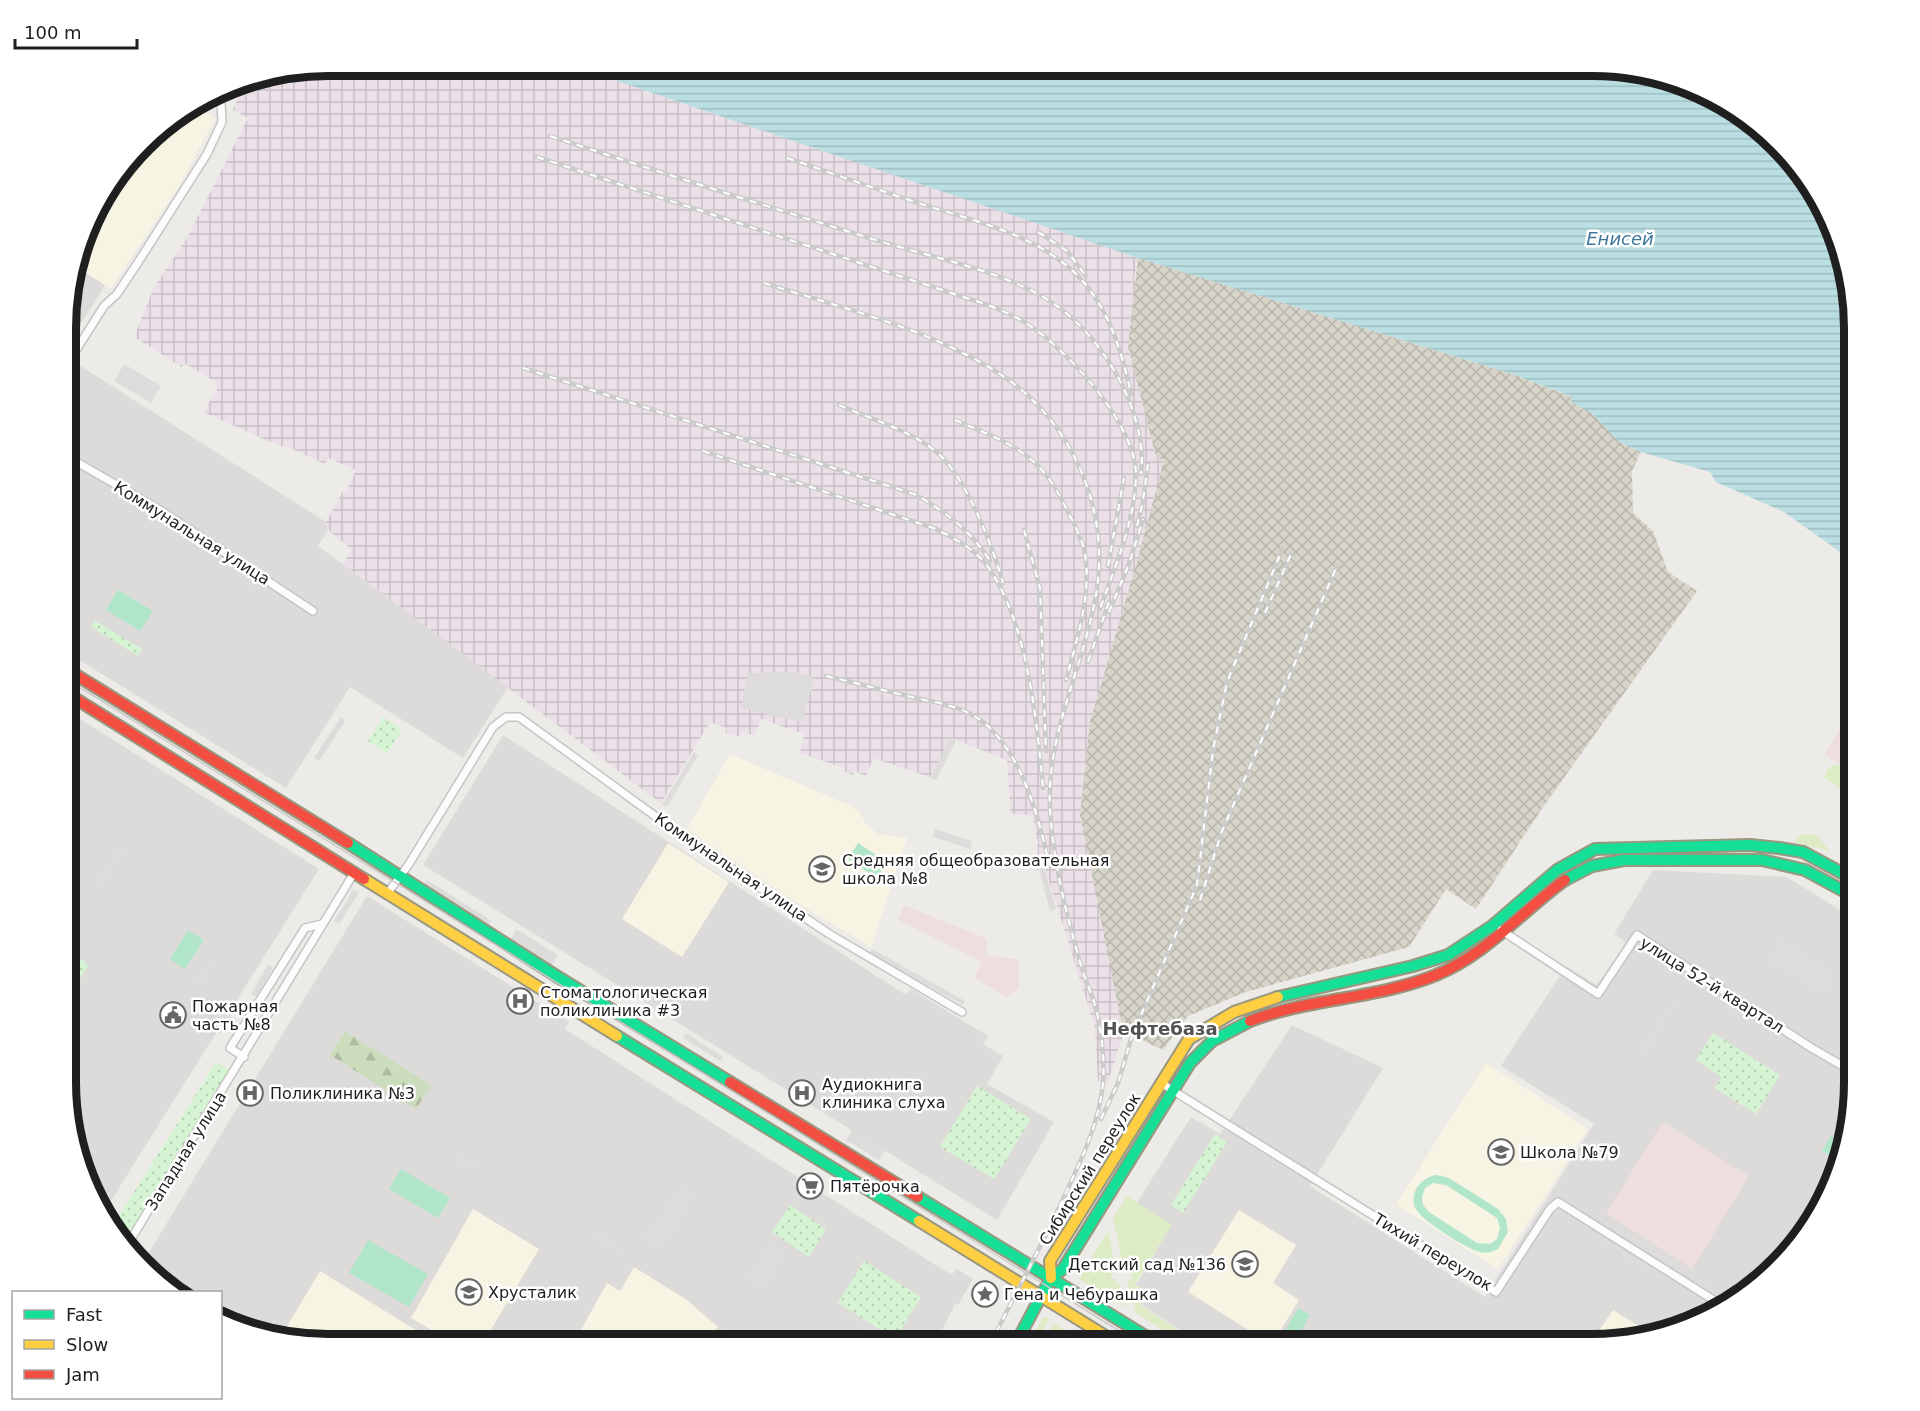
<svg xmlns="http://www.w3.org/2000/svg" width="1920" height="1411" viewBox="0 0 1920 1411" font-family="'DejaVu Sans',sans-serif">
  <defs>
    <pattern id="industrial-grid" width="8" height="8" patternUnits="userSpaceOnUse" patternTransform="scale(1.5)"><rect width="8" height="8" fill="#ebe0e8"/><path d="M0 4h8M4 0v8" fill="none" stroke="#c9c0c7"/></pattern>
    <pattern id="construction-cross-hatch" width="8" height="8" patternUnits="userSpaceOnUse" patternTransform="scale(1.5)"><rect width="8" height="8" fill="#d7d5c9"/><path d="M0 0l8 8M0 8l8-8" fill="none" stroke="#b8b6ac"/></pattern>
    <pattern id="forest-firs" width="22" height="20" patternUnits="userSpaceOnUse" patternTransform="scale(1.5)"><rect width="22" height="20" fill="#cbddbd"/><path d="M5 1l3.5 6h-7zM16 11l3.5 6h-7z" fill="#aebda2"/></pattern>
    <pattern id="park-dots" width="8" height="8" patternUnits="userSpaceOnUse" patternTransform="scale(1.5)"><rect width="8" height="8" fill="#d6f4d3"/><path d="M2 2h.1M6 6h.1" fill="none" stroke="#b7d1b5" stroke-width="1.8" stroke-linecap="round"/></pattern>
    <pattern id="water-rules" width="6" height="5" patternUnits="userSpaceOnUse" patternTransform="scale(1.5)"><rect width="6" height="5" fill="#badee2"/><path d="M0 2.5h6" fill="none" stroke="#9fbec1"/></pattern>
  </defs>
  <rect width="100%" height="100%" fill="#edebe8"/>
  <g fill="#dcdbd9">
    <path d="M 76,267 L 105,285 L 68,344 L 68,294 Z"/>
    <path d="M 68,358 L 326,522 L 328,530 L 318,546 L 508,687 L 463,758 L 350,687 L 286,788 L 68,653 Z"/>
    <path d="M 72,714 L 319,869 L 102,1215 L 68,1117 L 68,720 Z"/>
    <path d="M 503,735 L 906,995 L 911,989 L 988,1036 L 983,1044 L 1003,1056 L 987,1084 L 1054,1122 L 997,1220 L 423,865 Z"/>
    <path d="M 1653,870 L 1787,877 L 1853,918 L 1853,1100 L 1840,1167 L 1800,1243 L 1708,1318 L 1592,1345 L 1204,1345 L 1141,1305 L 1148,1293 L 1136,1285 L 1156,1252 L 1120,1229 L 1191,1117 L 1220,1134 L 1292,1025 L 1383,1068 L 1310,1186 L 1485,1297 L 1594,1124 L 1501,1066 L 1566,966 L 1597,985 L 1626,942 L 1614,934 Z"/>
    <path d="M 367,896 L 569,1022 L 565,1029 L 934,1264 L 952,1275 L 956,1268 L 973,1279 L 958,1305 L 955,1304 L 935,1345 L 311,1344 L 244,1331 L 221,1319 L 220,1292 L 168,1291 L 143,1262 Z"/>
  </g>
  <g fill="#efdede">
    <path d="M 1853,705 L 1853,773 L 1825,755 Z"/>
    <path d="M 904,905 L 987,939 L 986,955 L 1019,960 L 1019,988 L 1007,997 L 974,978 L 982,962 L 898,920 Z"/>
    <path d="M 1663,1122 L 1749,1176 L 1692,1269 L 1606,1213 Z"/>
  </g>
  <path fill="url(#industrial-grid)" d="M 328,66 L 573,66 L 1138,258 L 1134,278 L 1164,460 L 1137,563 L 1090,722 L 1080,815 L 1123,1026 L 1122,1039 L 1107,1084 L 1098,1081 L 1095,1028 L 1045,868 L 1036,870 L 1038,842 L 1032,815 L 1011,814 L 1007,760 L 951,738 L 930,777 L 873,758 L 866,776 L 854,771 L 853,775 L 844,771 L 844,768 L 800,753 L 804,734 L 761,719 L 755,736 L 742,732 L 740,737 L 725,733 L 727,728 L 710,722 L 661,803 L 343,564 L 352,550 L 328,530 L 326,522 L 343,491 L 346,492 L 356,470 L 328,458 L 325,464 L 283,445 L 282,447 L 203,412 L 218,388 L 214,386 L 216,382 L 184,363 L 182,367 L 134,337 L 153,289 L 187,238 L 248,118 L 233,110 L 244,83 Z"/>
  <g fill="#f7f4e3">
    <path d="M 197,105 L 215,119 L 178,188 L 111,288 L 76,267 L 93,212 L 155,131 Z"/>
    <path d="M 730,754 L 849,805 L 859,811 L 866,824 L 878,834 L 907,838 L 871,947 L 794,901 L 687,829 Z"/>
    <path d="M 668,843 L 729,882 L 682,957 L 622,919 Z"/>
    <path d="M 1486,1063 L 1588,1129 L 1498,1269 L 1396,1204 Z"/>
    <path d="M 473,1209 L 539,1249 L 482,1345 L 457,1345 L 411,1318 Z"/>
    <path d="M 1239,1210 L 1296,1245 L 1273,1283 L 1299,1300 L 1272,1345 L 1188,1292 Z"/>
    <path d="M 634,1267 L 687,1300 L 718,1327 L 707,1345 L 594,1345 L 578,1335 L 607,1283 L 620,1291 Z"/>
    <path d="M 320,1271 L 406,1324 L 441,1345 L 311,1344 L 280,1338 Z"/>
    <path d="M 1613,1310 L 1648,1332 L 1589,1345 Z"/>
  </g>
  <path fill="url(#construction-cross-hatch)" d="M 1138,258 L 1512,374 L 1572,397 L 1572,402 L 1593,414 L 1619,442 L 1641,452 L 1632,471 L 1633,513 L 1653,531 L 1668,572 L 1697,591 L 1541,810 L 1476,909 L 1446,889 L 1409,947 L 1246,992 L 1188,1016 L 1163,1050 L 1123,1031 L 1080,815 L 1090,722 L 1137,562 L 1164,460 L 1156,457 L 1128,346 Z"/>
  <g fill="#deecc6">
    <path d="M 1853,731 L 1853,751 L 1850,757 L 1844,752 L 1843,744 Z"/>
    <path d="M 1832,765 L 1841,765 L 1853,773 L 1853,791 L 1852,787 L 1845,792 L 1825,778 L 1826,771 Z"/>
    <path d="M 1853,805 L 1853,831 L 1850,836 L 1842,830 L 1840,823 Z"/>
    <path d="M 1811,834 L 1820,838 L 1829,851 L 1793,842 L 1802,835 Z"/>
    <path d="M 1846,843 L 1853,848 L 1853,866 L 1847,862 L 1842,850 Z"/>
    <path d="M 1127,1196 L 1172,1225 L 1135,1284 L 1147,1293 L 1140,1305 L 1202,1345 L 1188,1345 L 1136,1313 L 1127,1282 L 1131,1279 L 1132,1272 L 1123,1265 L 1113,1218 Z"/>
    <path d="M 1108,1231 L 1115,1267 L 1111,1277 L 1119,1284 L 1124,1307 L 1079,1279 Z"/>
    <path d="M 1044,1316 L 1049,1319 L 1035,1345 L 1028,1345 Z"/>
    <path d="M 1054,1323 L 1082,1340 L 1071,1345 L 1041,1345 Z"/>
  </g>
  <path fill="url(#forest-firs)" d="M 345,1031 L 431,1085 L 416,1109 L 330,1055 Z"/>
  <g fill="url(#park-dots)">
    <path d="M 95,621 L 142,649 L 138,656 L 91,627 Z"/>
    <path d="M 383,717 L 402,729 L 387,754 L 368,741 Z"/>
    <path d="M 68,951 L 89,965 L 68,996 Z"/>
    <path d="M 1713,1033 L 1780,1075 L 1756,1114 L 1715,1088 L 1721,1077 L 1696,1060 Z"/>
    <path d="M 216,1062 L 232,1071 L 124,1240 L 112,1227 Z"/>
    <path d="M 977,1086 L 1031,1119 L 994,1179 L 940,1147 Z"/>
    <path d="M 1215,1134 L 1227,1142 L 1183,1213 L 1171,1205 Z"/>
    <path d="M 790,1205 L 826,1229 L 809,1257 L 772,1232 Z"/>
    <path d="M 864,1261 L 921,1297 L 895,1339 L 838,1303 Z"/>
  </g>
  <g fill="#b2e6ca" fill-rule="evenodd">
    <path d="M 118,590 L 153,611 L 140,631 L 106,610 Z"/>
    <path d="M 858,843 L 887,862 L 877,878 L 848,859 Z"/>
    <path d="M 188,930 L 204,940 L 185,969 L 170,959 Z"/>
    <path d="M 1831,1136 L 1845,1144 L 1841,1162 L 1822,1151 Z"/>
    <path d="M 401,1169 L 450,1198 L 438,1218 L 389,1189 Z"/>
    <path d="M 1437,1175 L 1449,1178 L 1498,1209 L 1506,1219 L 1508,1232 L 1498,1249 C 1492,1252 1487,1254 1480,1252 C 1468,1250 1425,1222 1418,1212 C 1406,1196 1420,1177 1437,1175 ZM 1433,1183 L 1446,1185 L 1497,1218 L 1500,1227 L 1497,1239 L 1490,1244 L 1477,1243 L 1429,1212 L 1423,1205 L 1422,1197 L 1425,1188 Z"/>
    <path d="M 368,1240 L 428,1274 L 409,1307 L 349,1273 Z"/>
    <path d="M 1298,1308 L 1310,1315 L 1297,1338 L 1285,1331 Z"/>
  </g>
  <g fill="#dddcdb">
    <path d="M 124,364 L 161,386 L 151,403 L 114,381 Z"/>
    <path d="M 794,672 L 814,678 L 802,722 L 741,708 L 748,673 Z"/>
    <path d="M 341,717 L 345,721 L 319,761 L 314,758 Z"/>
    <path d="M 951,738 L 956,741 L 936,780 L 930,777 Z"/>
    <path d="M 694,752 L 698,755 L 667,807 L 662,805 Z"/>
    <path d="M 935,829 L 972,841 L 970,849 L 933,837 Z"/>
    <path d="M 120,848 L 125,851 L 99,889 L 94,885 Z"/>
    <path d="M 1044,867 L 1056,909 L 1050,911 L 1039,869 Z"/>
    <path d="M 427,880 L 492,921 L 489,925 L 424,885 Z"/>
    <path d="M 354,889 L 359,893 L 339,924 L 334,921 Z"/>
    <path d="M 516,929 L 558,955 L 552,965 L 511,939 Z"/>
    <path d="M 1780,939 L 1836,973 L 1823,994 L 1767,960 Z"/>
    <path d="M 872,949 L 965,1001 L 963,1005 L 870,953 Z"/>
    <path d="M 214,956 L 219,959 L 200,986 L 195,983 Z"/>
    <path d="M 268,965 L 273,968 L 256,997 L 251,994 Z"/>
    <path d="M 1673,999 L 1678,1002 L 1642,1058 L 1638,1055 Z"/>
    <path d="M 217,1008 L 231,1017 L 220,1034 L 206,1025 Z"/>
    <path d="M 686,1033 L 723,1057 L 720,1061 L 683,1038 Z"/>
    <path d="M 852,1130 L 885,1150 L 879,1160 L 846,1140 Z"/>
    <path d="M 458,1155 L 480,1167 L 477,1172 L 455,1160 Z"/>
    <path d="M 679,1186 L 695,1197 L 659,1252 L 642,1241 Z"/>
    <path d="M 1613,1221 L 1716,1288 L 1712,1293 L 1609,1227 Z"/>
    <path d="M 598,1233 L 626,1251 L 622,1256 L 594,1238 Z"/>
    <path d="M 1601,1235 L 1656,1271 L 1653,1275 L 1598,1240 Z"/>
    <path d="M 771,1242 L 788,1254 L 763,1289 L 747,1277 Z"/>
    <path d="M 846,1311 L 877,1330 L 874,1335 L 842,1316 Z"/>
    <path d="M 721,1326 L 731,1345 L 709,1345 Z"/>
  </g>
  <path fill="url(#water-rules)" d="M 573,66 L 1609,67 L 1676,80 L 1752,120 L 1827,212 L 1853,311 L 1853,561 L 1784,512 L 1716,482 L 1710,472 L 1641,452 L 1619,442 L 1593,414 L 1572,402 L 1571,396 L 1512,374 L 1138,258 Z"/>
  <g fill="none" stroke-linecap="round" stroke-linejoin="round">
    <g stroke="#c6c5c4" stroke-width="10">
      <g id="street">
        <path d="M 68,363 L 104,306 L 117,294 L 137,264 L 207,154 L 222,122 L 221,103 L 216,94"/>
        <path d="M 68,457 L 160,510 L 313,611"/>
        <path d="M 387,894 L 409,864 L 493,727 L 506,717 L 519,717 L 666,824 L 784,904 L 831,935 L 962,1012"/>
        <path d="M 1501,930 L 1598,994 L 1637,935 L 1810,1047 L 1853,1072"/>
        <path d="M 244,1057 L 230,1048 L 305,928 L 322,924"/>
        <path d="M 1161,1083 L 1496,1292 L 1550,1209 L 1558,1202 L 1723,1306"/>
        <path d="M 128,1244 L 354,873"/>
      </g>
    </g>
    <g stroke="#98977f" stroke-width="14">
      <g id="fast">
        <path d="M 348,843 L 558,977 L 730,1082"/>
        <path d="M 1565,880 L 1592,866 L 1624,860 L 1762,860 L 1805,870 L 1853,896"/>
        <path d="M 1278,997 L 1413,966 L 1448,955 L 1492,926 L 1557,870 L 1595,849 L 1750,845 L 1779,848 L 1803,852 L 1853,879"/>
        <path d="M 617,1036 L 919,1221"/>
        <path d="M 918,1197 L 1160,1345"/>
        <path d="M 1041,1296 L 1051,1278 L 1063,1269 L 1190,1063 L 1212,1041 L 1250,1021"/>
        <path d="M 1015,1345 L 1041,1296"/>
      </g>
    </g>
    <g stroke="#98977f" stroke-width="14">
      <g id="slow">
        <path d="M 364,879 L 617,1036"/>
        <path d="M 919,1221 L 1120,1345"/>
        <path d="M 1051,1278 L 1050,1261 L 1189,1039 L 1234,1012 L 1278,997"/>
      </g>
    </g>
    <g stroke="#98977f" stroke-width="14">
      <g id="jam">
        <path d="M 68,670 L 348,843"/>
        <path d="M 68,694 L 364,879"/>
        <path d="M 1250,1021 C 1310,998 1377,999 1436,975 C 1486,955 1522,911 1565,880"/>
        <path d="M 730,1082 L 918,1197"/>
      </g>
    </g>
    <use href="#street" stroke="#fcfcfc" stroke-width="7"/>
    <use href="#fast" stroke="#16e098" stroke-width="10"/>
    <use href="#slow" stroke="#ffcf43" stroke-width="10"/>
    <use href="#jam" stroke="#f24e42" stroke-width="10"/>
    <path stroke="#cbcbca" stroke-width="1.5" d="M 68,680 L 1142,1345"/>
    <g stroke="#cbcbca" stroke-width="4.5">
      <g id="rail">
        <path d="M 550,136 C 659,172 769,207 879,241 C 936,259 1013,272 1061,309 C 1107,344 1148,416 1141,474"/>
        <path d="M 537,157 L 988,305 C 1002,311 1016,316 1029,325 C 1069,352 1138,426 1136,478 C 1134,524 1115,566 1100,609"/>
        <path d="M 787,158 C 829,172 870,187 912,201 C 972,221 1044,234 1086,285 C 1111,315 1123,357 1131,394"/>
        <path d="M 1038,232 L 1067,251 L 1086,276"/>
        <path d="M 764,283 C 842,308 930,329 1000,374 C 1075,423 1112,514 1095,600 C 1082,671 1046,735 1050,809 C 1053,861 1066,913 1080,962 C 1085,981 1095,999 1098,1018 C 1102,1039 1105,1062 1103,1083 C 1099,1125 1080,1162 1063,1199 C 1040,1249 1014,1296 990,1345"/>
        <path d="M 523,368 L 914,494 C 944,510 972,532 990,561"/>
        <path d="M 839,405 C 871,419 906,429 934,450 C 965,473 993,547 1003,583"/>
        <path d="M 955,420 C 980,431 1006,440 1028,457 C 1046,471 1056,488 1066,508 C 1073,522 1082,538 1085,554 C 1092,594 1076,642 1066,680"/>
        <path d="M 703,451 L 936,529 C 953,538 973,548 985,563 C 1027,617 1037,721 1043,788"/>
        <path d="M 1137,526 L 1143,501 L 1148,464"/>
        <path d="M 1024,530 L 1040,588 L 1046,751"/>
        <path d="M 1108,566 L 1124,478"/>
        <path d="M 1109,612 L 1129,564 L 1143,519"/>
        <path d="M 1265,613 L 1291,554"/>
        <path d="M 1088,662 L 1109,602"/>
        <path d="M 826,676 C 856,683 886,691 916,698 C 933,702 953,705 969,713 C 1019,739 1038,814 1049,864"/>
        <path d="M 1200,900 L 1222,831 L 1337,566"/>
        <path d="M 1101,1119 L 1118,1083 L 1132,1036 L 1197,885 L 1213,750 L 1227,682 L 1282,550"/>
      </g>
    </g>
    <use href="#rail" stroke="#fff" stroke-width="2" stroke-dasharray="7" stroke-linecap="butt"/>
  </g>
  <defs>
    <g id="school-ring" transform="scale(1.35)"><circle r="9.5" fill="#fff" stroke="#676665" stroke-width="1.5"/><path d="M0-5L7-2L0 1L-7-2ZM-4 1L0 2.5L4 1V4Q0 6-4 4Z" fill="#676665"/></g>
    <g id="hospital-ring" transform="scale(1.35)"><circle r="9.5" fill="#fff" stroke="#676665" stroke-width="1.5"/><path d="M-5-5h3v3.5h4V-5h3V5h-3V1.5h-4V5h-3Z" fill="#676665"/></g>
    <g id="civic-ring" transform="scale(1.35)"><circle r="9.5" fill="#fff" stroke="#676665" stroke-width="1.5"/><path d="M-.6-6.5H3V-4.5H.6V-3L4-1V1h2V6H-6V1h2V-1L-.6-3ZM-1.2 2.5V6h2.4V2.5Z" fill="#676665"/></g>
    <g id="supermarket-ring" transform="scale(1.35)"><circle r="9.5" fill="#fff" stroke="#676665" stroke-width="1.5"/><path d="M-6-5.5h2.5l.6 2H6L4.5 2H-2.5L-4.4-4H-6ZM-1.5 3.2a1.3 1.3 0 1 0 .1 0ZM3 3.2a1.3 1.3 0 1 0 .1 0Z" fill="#676665"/></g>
    <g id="sight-ring" transform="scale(1.35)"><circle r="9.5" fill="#fff" stroke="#676665" stroke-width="1.5"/><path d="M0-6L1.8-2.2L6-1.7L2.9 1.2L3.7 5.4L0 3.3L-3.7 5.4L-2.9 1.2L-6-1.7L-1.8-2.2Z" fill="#676665"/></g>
  </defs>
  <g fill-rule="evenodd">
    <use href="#school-ring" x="822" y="869"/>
    <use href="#hospital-ring" x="520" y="1001"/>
    <use href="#civic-ring" x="173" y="1015"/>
    <use href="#hospital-ring" x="250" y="1093"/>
    <use href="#hospital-ring" x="802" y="1093"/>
    <use href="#school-ring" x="1501" y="1152"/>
    <use href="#supermarket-ring" x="810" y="1186"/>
    <use href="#school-ring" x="1245" y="1264"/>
    <use href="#school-ring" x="469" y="1292"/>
    <use href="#sight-ring" x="985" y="1294"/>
  </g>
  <g text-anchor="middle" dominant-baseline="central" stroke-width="5" stroke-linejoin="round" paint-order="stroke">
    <g font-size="16" fill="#1f1f1f" stroke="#fff">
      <text transform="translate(192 533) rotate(32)">Коммунальная улица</text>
      <text transform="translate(731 867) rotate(34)">Коммунальная улица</text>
      <text transform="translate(1712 985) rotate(32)">улица 52-й квартал</text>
      <text transform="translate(186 1151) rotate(-58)">Западная улица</text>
      <text transform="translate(1090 1169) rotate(-58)">Сибирский переулок</text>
      <text transform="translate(1433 1252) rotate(31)">Тихий переулок</text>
    </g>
    <g font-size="16" fill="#1f1f1f" stroke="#fff" text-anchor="start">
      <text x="842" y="860">Средняя общеобразовательная<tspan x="842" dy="18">школа №8</tspan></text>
      <text x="540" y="992">Стоматологическая<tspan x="540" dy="18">поликлиника #3</tspan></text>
      <text x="192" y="1006">Пожарная<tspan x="192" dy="18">часть №8</tspan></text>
      <text x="822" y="1084">Аудиокнига<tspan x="822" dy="18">клиника слуха</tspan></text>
      <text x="270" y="1093">Поликлиника №3</text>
      <text x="1520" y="1152">Школа №79</text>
      <text x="830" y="1186">Пятёрочка</text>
      <text x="1226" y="1264" text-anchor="end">Детский сад №136</text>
      <text x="488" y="1292">Хрусталик</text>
      <text x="1004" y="1294">Гена и Чебурашка</text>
    </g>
    <g font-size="18" font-style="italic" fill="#40779a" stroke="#fff">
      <text x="1620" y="238">Енисей</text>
    </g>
    <g font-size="18" font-weight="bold" fill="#525252" stroke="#fff">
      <text x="1160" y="1028">Нефтебаза</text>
    </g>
  </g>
  <path d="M0 0H1920V1411H0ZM328 76H1592A252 252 0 0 1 1844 328V1082A252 252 0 0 1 1592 1334H328A252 252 0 0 1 76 1082V328A252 252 0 0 1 328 76Z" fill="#fff" fill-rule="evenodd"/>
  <path fill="none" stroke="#1f1f1f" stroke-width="8" d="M328 76H1592A252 252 0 0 1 1844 328V1082A252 252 0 0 1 1592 1334H328A252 252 0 0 1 76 1082V328A252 252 0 0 1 328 76Z"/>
  <rect x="12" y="1291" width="210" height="108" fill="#ffffff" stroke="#a5a5a5" stroke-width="1.5"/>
  <rect x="24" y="1310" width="30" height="9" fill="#16e098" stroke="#a5a5a5" stroke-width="1.5"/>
  <text x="66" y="1321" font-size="18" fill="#1f1f1f">Fast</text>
  <rect x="24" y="1340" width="30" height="9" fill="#ffcf43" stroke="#a5a5a5" stroke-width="1.5"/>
  <text x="66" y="1351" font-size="18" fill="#1f1f1f">Slow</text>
  <rect x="24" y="1370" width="30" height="9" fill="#f24e42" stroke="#a5a5a5" stroke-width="1.5"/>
  <text x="66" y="1381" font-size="18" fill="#1f1f1f">Jam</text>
  <path d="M15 39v9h122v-9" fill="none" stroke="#1f1f1f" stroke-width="3"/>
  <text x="24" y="39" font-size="18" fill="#1f1f1f" stroke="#ffffff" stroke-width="4.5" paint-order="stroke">100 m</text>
</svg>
